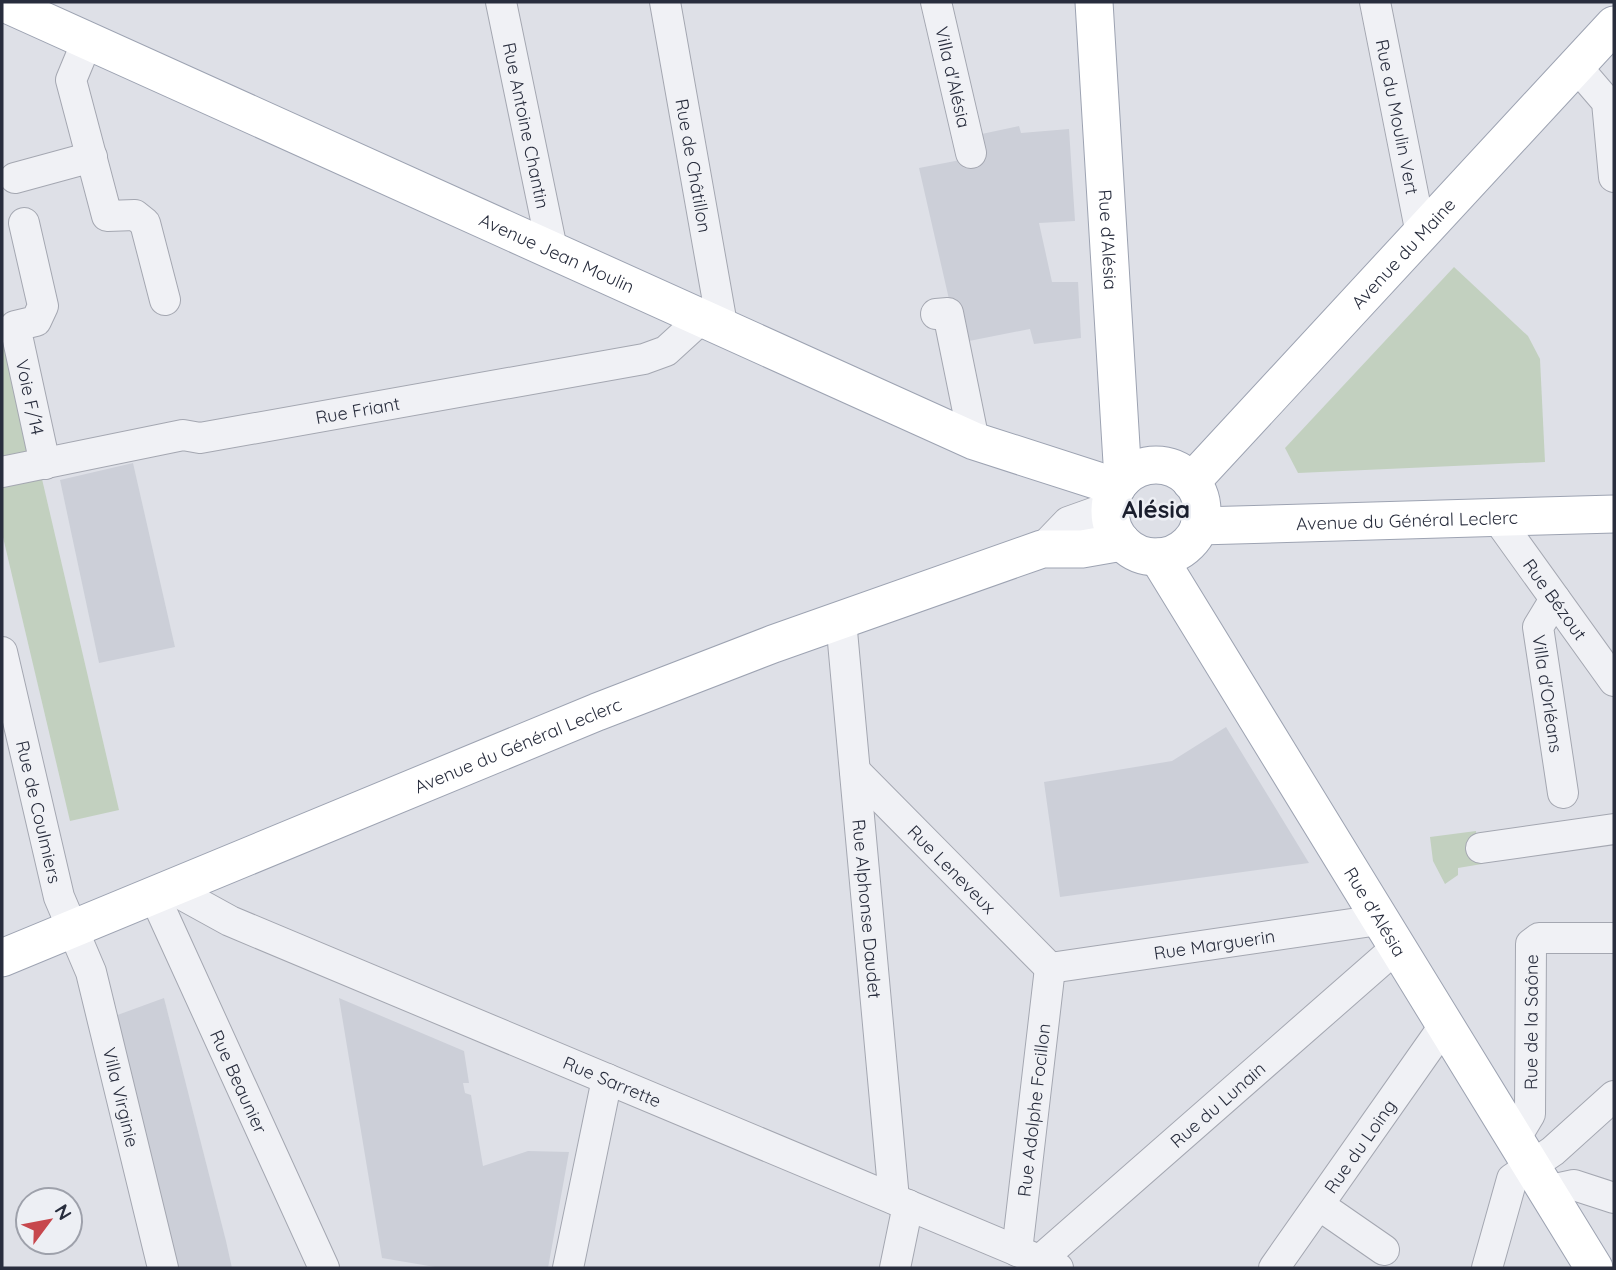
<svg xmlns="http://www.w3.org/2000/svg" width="1616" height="1270" viewBox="0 0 1616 1270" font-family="Quicksand,sans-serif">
  <rect width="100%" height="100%" fill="#dee0e7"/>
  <g fill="#cccfd8">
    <path d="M 1019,126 L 1021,133 L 1069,129 L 1075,221 L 1039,223 L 1052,282 L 1078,282 L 1081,338 L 1034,344 L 1030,329 L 959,343 L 919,168 L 981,156 L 977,135 Z"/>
    <path d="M 133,463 L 175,647 L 99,663 L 60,480 Z"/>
    <path d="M 1226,727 L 1309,863 L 1060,897 L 1044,782 L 1172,761 Z"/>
    <path d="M 164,998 L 226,1241 L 232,1268 L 173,1268 L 112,1017 Z"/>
    <path d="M 339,998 L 464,1051 L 469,1083 L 463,1083 L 465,1093 L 471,1095 L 483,1166 L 528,1151 L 569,1152 L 548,1268 L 441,1268 L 382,1258 Z"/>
  </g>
  <g fill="#c2d0bf">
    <path d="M 1454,267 L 1528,336 L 1540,359 L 1545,462 L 1298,473 L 1285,448 Z"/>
    <path d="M 2,307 L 119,810 L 70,821 L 2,533 Z"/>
    <path d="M 1476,831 L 1477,849 L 1482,864 L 1458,868 L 1458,875 L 1445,884 L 1433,861 L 1430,837 Z"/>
  </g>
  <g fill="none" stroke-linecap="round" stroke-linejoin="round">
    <g stroke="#a4a7b1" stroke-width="32">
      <g id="minor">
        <path id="s1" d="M 501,2 L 552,249"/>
        <path id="s2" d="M 665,2 L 723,330"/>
        <path id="s3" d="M 936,2 L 971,153"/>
        <path id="s4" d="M 1375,2 L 1421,234"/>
        <path d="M 88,39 L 71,80 L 107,216 L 135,215 L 145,223 L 165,300"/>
        <path d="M 1576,66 L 1607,102 L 1614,177"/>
        <path d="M 15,178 L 92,157"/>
        <path id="s5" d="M 24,223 L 43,306 L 36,321 L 15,326 L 45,464"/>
        <path d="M 936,314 L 948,313 L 974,441"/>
        <path id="s6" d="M 2,472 L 183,435 L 200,438 L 644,359 L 666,351 L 701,319"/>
        <path id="s7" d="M 1497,518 L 1614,681"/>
        <path d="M 1042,549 L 1068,522 L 1110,507"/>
        <path id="s8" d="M 1555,599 L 1538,627 L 1563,793"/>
        <path id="s9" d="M 841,620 L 894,1199"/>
        <path id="s10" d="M 2,652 L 59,897 L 91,972 L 163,1268"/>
        <path id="s11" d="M 855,771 L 1050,968"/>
        <path d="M 1481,848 L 1614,829"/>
        <path id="s12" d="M 170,888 L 230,921 L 1058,1268"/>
        <path id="s13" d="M 154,895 L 324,1268"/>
        <path id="s14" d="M 1050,968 L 1379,920"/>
        <path id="s15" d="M 1515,1139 L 1530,1114 L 1531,944 L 1539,938 L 1614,938"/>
        <path d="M 1546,1191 L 1574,1185 L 1614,1198"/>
        <path d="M 1319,1205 L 1384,1250"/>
        <path id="s16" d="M 1017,1251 L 1050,968"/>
        <path id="s17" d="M 1040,1260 L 1396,948"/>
        <path d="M 568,1268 L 607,1079"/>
        <path d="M 895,1268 L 908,1205"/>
        <path id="s18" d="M 1274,1268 L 1444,1026"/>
        <path d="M 1487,1268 L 1512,1179 L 1553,1151 L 1614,1096"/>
      </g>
    </g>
    <g stroke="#9da3b2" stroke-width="39">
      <g id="major">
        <path id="s19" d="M 2,2 L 974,441 L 1117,487"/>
        <path id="s20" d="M 1094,2 L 1123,479"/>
        <circle cx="1156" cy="511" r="46"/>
        <path id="s21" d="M 1191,482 L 1614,25"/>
        <path id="s22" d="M 1199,526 L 1614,514"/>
        <path id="s23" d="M 1158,557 L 1594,1268"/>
        <path id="s24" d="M 2,958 L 597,712 L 773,644 L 1042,549 L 1082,549 L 1122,542"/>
      </g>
    </g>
    <use href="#minor" stroke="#f0f1f5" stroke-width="30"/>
    <use href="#major" stroke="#fff" stroke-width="37"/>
  </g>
  <g text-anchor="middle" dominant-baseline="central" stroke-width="5" stroke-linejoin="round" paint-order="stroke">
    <g font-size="18" fill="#282d3d" stroke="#edeff4">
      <text stroke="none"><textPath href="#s3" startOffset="77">Villa d'Alésia</textPath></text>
      <text stroke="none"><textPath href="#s4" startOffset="117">Rue du Moulin Vert</textPath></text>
      <text stroke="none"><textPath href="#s1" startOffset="126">Rue Antoine Chantin</textPath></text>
      <text stroke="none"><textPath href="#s2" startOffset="166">Rue de Châtillon</textPath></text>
      <text stroke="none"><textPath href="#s20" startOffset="238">Rue d'Alésia</textPath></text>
      <text stroke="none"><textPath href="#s19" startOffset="609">Avenue Jean Moulin</textPath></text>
      <text stroke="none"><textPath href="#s21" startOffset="312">Avenue du Maine</textPath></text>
      <text stroke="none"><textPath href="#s5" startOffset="196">Voie F/14</textPath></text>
      <text stroke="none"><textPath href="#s6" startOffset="362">Rue Friant</textPath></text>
      <text stroke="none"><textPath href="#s22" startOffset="208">Avenue du Général Leclerc</textPath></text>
      <text stroke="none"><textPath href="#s7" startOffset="100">Rue Bézout</textPath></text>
      <text stroke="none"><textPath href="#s8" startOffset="100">Villa d'Orléans</textPath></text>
      <text stroke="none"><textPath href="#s24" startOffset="558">Avenue du Général Leclerc</textPath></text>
      <text stroke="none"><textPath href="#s10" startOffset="164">Rue de Coulmiers</textPath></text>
      <text stroke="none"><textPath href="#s11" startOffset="138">Rue Leneveux</textPath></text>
      <text stroke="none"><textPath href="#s9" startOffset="290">Rue Alphonse Daudet</textPath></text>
      <text stroke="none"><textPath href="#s23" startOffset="416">Rue d'Alésia</textPath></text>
      <text stroke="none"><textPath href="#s14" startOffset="166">Rue Marguerin</textPath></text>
      <text stroke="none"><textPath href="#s15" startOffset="121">Rue de la Saône</textPath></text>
      <text stroke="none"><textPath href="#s12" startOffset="483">Rue Sarrette</textPath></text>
      <text stroke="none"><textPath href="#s13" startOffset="205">Rue Beaunier</textPath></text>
      <text stroke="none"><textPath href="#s10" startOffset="462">Villa Virginie</textPath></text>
      <text stroke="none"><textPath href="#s17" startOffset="236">Rue du Lunain</textPath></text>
      <text stroke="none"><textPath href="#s16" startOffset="142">Rue Adolphe Focillon</textPath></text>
      <text stroke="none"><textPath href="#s18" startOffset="149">Rue du Loing</textPath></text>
    </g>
    <g font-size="24" font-weight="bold" fill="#1a1e2d" stroke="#edeff4">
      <text x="1156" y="509">Alésia</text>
    </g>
  </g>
  <rect width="1616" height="1270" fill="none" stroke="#282d3d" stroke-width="7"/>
  <g transform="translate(49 1221) rotate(58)"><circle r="33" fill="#edeff4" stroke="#9ea1ab" stroke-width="2"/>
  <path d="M0-5L12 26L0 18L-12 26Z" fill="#c7474d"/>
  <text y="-10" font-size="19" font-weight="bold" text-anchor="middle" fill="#282d3d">N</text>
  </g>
</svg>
